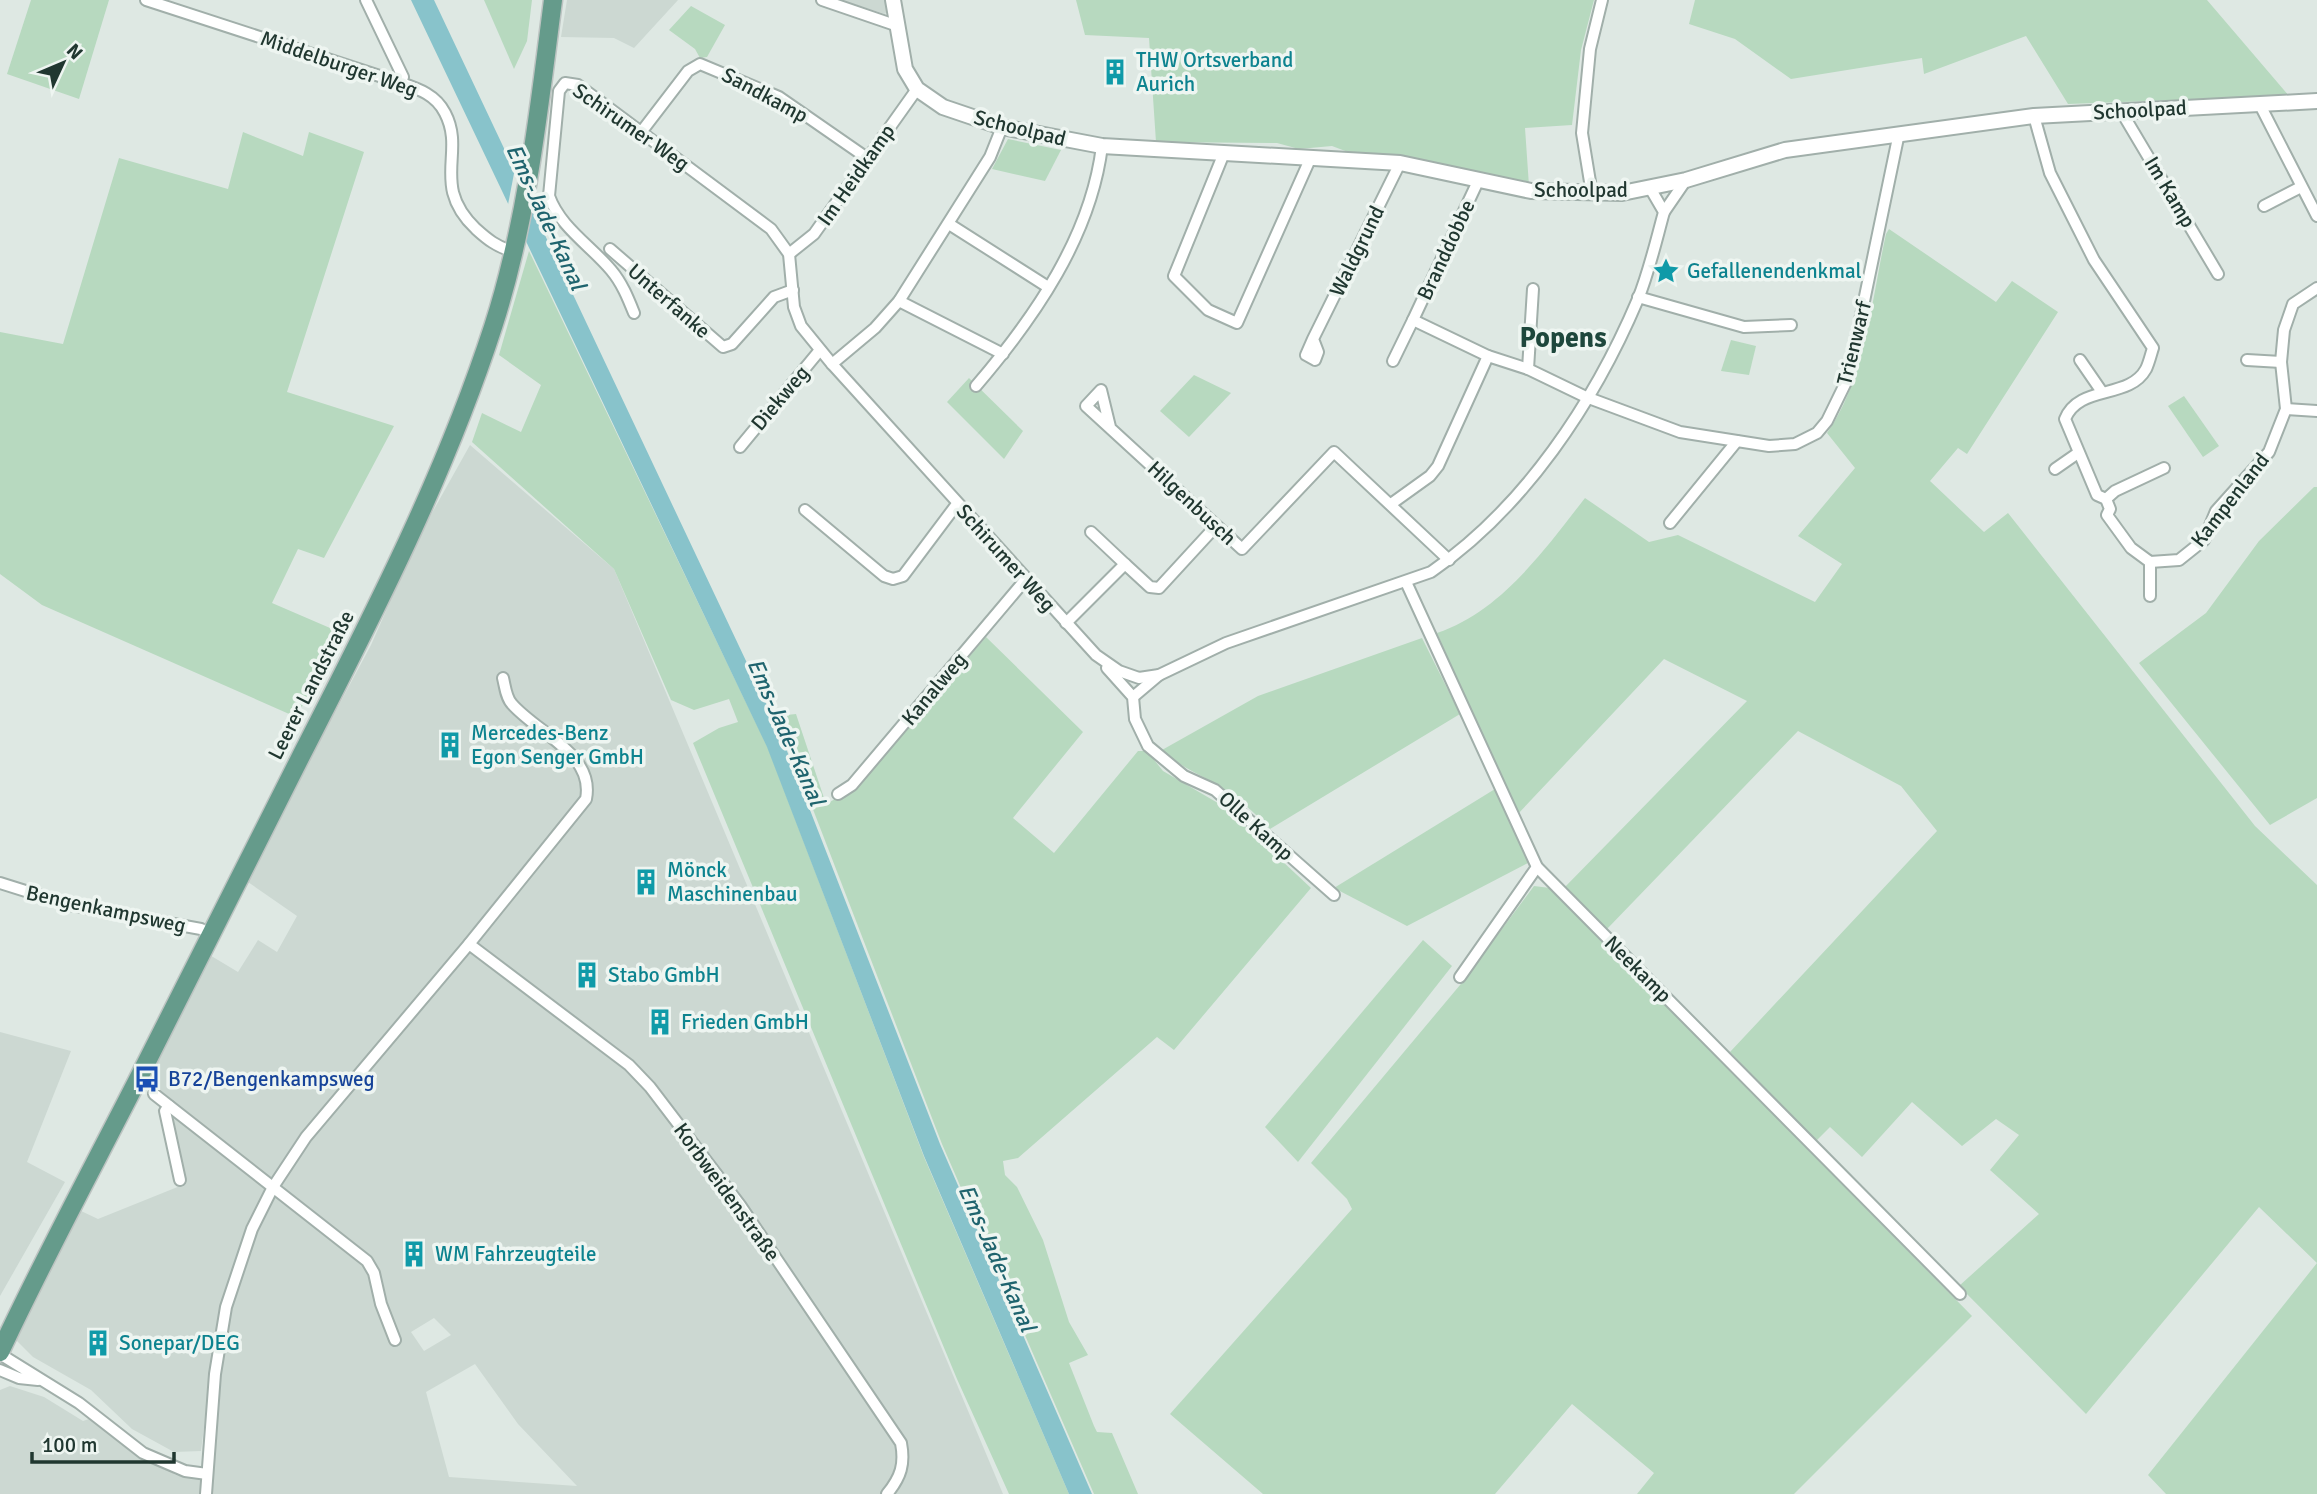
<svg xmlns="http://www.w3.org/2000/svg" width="2317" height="1494" viewBox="0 0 2317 1494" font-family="Signika,sans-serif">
  <rect width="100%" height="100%" fill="#dee8e3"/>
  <g fill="#ccd8d2" fill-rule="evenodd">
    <path d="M 567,0 L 678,0 L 634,48 L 614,38 L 561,37 Z"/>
    <path d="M 841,0 L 898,0 L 885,14 Z"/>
    <path d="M 470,445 L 614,569 L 1003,1494 L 0,1494 L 0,1390 L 10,1386 L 44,1397 L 83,1421 L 92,1418 L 120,1443 L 176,1475 L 207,1481 L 210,1378 L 201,1451 L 174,1452 L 132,1429 L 91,1390 L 33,1357 L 14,1338 L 79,1210 L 98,1219 L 185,1184 L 173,1115 L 149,1096 L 155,1088 L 142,1081 L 208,954 L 238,972 L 258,940 L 277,952 L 297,916 L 245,880 L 371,645 L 419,536 ZM 434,1318 L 451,1335 L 424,1351 L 411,1332 ZM 475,1364 L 518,1424 L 577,1486 L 449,1477 L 426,1392 Z"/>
    <path d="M 0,1032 L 71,1051 L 27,1162 L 65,1182 L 0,1296 Z"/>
  </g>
  <g fill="#b7d9bf">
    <path d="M 31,0 L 109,0 L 79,99 L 7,74 Z"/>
    <path d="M 484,0 L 532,0 L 527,41 L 514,69 Z"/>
    <path d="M 1076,0 L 1594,0 L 1581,50 L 1572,125 L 1525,128 L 1529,186 L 1404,157 L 1348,152 L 1332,146 L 1299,149 L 1277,143 L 1156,142 L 1149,38 L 1085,35 Z"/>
    <path d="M 1695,0 L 2207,0 L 2289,96 L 2068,104 L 2026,36 L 1924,74 L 1922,58 L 1791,79 L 1735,39 L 1689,24 Z"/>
    <path d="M 691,6 L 725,25 L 707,57 L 700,58 L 695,49 L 669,30 Z"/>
    <path d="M 243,132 L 303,156 L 309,132 L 364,152 L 287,392 L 394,426 L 324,558 L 298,549 L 272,603 L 344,634 L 296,717 L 42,605 L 0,574 L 0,332 L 63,344 L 119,158 L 228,189 Z"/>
    <path d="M 1008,139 L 1061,150 L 1045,181 L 992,169 Z"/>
    <path d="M 1889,229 L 1996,302 L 2012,281 L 2058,312 L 1967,454 L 1958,448 L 1930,481 L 1984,532 L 2008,513 L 2255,826 L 2317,885 L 2317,1494 L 2166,1494 L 2148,1475 L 2317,1263 L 2259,1207 L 2086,1414 L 1959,1286 L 2039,1214 L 1990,1170 L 2019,1135 L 1996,1119 L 1962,1146 L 1912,1102 L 1862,1157 L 1830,1127 L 1816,1141 L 1730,1052 L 1937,831 L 1901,786 L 1798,731 L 1607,929 L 1564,888 L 1747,701 L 1664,659 L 1517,815 L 1437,633 C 1502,611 1545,549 1585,498 L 1649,542 L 1678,535 L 1815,602 L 1842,564 L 1798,536 L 1855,468 L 1827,433 C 1865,380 1872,297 1886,234 Z"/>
    <path d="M 529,251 L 768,748 L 924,1157 L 1069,1494 L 1009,1494 L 957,1379 L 693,743 L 719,728 L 738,722 L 729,699 L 694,710 L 671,700 L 614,569 L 472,442 L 482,413 L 521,432 L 541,385 L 499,355 Z"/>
    <path d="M 1731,340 L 1756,346 L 1749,375 L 1721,371 Z"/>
    <path d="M 1194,375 L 1231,393 L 1189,437 L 1160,411 Z"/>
    <path d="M 969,378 L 1023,431 L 1004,459 L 947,402 Z"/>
    <path d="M 2184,396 L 2219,446 L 2203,457 L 2168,406 Z"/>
    <path d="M 2314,487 L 2317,487 L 2317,798 L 2270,825 L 2139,663 L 2206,613 L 2259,541 Z"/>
    <path d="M 986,637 L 1083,732 L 1013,818 L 1054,853 L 1138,751 L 1147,751 L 1163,771 L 1223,806 L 1311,888 L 1174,1050 L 1157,1037 L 1018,1158 L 1003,1161 L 1005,1175 L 1017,1187 L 1043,1240 L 1069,1322 L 1088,1355 L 1069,1363 L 1094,1426 L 1097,1432 L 1112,1433 L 1138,1494 L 1094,1494 L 942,1144 L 777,716 L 796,714 L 826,804 L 857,787 Z"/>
    <path d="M 1422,638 L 1460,714 L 1270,829 C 1254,812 1235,794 1214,783 C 1194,772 1178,765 1162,750 L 1258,696 Z"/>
    <path d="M 1495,789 L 1528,863 L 1407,926 L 1334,888 Z"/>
    <path d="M 1534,886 L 1550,888 L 1972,1316 L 1794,1494 L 1637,1494 L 1654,1473 L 1572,1404 L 1495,1494 L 1263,1494 L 1170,1414 L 1352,1209 L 1347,1199 L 1311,1163 L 1460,985 Z"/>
    <path d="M 1423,940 L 1452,966 L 1298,1162 L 1265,1127 Z"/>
  </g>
  <path fill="#88c3cb" d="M 411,0 L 434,0 L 780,733 L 940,1144 L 1092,1494 L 1069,1494 L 924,1156 L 767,747 Z"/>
  <path fill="#dee8e3" d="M 516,163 L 533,200 L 524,246 L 507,210 Z"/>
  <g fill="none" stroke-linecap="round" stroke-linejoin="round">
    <g stroke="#a1afaa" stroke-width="14">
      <g id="minor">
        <path d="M 146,0 L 401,83 C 419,89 436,95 445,113 C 466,153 430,185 476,229 C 487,239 497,247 512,251"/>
        <path d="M 366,0 L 403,77 L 401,83"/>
        <path d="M 822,0 L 895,25"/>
        <path d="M 2259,103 L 2317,216"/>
        <path d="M 2121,111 L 2218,274"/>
        <path d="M 2034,116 L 2050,173 L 2094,260 L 2153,348 C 2151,354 2149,363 2146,369 C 2129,400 2079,384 2065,419 L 2097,495 L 2106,499 L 2110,509 L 2107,515 L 2131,548 L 2150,562 L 2179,560 L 2204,540 L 2216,511 L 2269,452 L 2286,409 L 2281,362 L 2284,330 L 2293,304 L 2317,288"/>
        <path d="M 642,131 L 688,71 L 700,64 L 779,97 L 867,158"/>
        <path d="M 1224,153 L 1174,276 L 1208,310 L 1237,323 L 1311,157"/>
        <path d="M 1479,179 L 1413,320 L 1488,356 L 1528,369 L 1586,397 L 1680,432 L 1769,446 L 1795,444 L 1817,433 L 1827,421 L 1848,378 L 1899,133"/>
        <path d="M 1592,194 L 1582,133 L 1590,49 L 1602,0"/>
        <path d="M 2264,206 L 2301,187"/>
        <path d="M 1664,212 L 1686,180"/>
        <path d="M 949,224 L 1048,287"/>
        <path d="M 610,249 L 723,347 L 732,344 L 774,297 L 793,290"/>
        <path d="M 789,254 L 814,234 L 917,89"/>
        <path d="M 1638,297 L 1744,327 L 1791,325"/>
        <path d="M 899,301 L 1003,354"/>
        <path d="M 634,313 C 628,298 622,283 611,270 C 590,245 560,227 549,196 L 559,91 L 565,83 L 578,85 L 771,229 L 789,254 L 794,307 L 801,326 L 832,364 L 1096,655 L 1119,671 L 1139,678 L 1159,675 L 1226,643 L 1431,572 C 1524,508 1594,403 1638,299 C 1649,272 1656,241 1664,212 L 1650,188"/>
        <path d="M 1313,339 L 1318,352 L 1315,360 L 1306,355 L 1313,339 L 1400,163"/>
        <path d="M 2080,360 L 2102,392"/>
        <path d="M 2247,360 L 2281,362"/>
        <path d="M 1393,361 L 1413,320"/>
        <path d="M 832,364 L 875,328 L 899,301 L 990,157 L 1002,127"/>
        <path d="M 1528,369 L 1533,289"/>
        <path d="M 976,386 C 1035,317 1091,236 1102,146"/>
        <path d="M 2286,409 L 2317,411"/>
        <path d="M 1110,427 L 1101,390 L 1086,406 L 1242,549 L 1334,452 L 1449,560"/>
        <path d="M 740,447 L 820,350"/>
        <path d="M 2055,469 L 2078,453"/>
        <path d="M 2106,499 L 2115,491 L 2164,468"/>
        <path d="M 1391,504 L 1430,476 L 1438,466 L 1488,356"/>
        <path d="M 805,510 L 884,576 L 893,579 L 903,576 L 957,504"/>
        <path d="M 1670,523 L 1737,441"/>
        <path d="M 1091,532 L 1125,564"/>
        <path d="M 2150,562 L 2150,596"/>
        <path d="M 1406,582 L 1537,867 L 1960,1294"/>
        <path d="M 1066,623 L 1125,564 L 1150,587 L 1159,588 L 1216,526"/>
        <path d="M 1107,668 L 1133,697 L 1135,719 L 1148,746 L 1184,776 L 1215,790 L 1334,895"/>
        <path d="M 1133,697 L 1159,675"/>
        <path d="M 838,794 L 852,785 L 1026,579"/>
        <path d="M 0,883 L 70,905 L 201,929 L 211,934"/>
        <path d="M 469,944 L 629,1065 L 650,1087 L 740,1205 L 901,1443 C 905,1464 901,1477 887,1494"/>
        <path d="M 1460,977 L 1537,867"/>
        <path d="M 154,1094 L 367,1261 L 374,1273 L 381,1304 L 395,1340"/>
        <path d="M 169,1106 L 165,1111 L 180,1180"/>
        <path d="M 0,1354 L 79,1403 L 143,1453 L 185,1471 L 207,1474"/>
        <path d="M 0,1370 L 19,1378 L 38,1380"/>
        <path d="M 206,1494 L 215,1374 L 226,1307 L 252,1229 L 273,1187 L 306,1137 L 469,944 L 586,799 C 595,754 537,733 512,704 C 506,698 505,686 503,678"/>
      </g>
    </g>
    <g stroke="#a1afaa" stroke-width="18">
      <path id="tertiary" d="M 893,0 L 905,69 L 917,89 L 943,107 L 1002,127 L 1102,146 L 1400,163 L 1531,191 L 1622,193 L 1686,180 L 1785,150 L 2034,116 L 2317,101"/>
    </g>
    <g stroke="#bcc3c1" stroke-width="21">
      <path id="primary" d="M 0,1352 C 43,1260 91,1171 137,1081 C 192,974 245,866 300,758 C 372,617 444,478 493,327 C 527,222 539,109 553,0"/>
    </g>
    <use href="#minor" stroke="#fff" stroke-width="10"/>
    <use href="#tertiary" stroke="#fff" stroke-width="14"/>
    <use href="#primary" stroke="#659b8b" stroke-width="18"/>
  </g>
  <defs>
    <g id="building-bare" transform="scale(2.1)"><path d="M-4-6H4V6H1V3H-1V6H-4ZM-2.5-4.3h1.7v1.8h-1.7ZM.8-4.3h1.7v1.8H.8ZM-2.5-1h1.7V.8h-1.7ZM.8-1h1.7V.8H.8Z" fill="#0f9aa8" stroke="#eef5f1" stroke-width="2.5" paint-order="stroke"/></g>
    <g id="sight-bare" transform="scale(2.1)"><path d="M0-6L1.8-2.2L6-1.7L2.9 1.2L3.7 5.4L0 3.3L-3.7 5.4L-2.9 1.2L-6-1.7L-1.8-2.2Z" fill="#0f9aa8" stroke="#eef5f1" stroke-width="2.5" paint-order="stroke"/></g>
    <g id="bus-bare" transform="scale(2.1)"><path d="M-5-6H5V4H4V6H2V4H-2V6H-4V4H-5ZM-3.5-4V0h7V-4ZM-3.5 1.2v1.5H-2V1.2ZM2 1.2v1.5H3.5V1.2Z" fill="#1a4fb4" stroke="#eef5f1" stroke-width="2.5" paint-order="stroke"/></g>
  </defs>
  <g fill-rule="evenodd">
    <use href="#building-bare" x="1115" y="72"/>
    <use href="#sight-bare" x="1666" y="271"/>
    <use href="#building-bare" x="450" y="745"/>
    <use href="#building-bare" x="646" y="882"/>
    <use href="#building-bare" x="587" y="975"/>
    <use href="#building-bare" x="660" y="1022"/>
    <use href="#bus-bare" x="147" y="1079"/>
    <use href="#building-bare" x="414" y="1254"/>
    <use href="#building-bare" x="98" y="1343"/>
  </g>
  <g text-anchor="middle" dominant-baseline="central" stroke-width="7" stroke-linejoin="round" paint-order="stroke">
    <g font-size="21" fill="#0d838f" stroke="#eef5f1" text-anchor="start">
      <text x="1136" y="60">THW Ortsverband<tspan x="1136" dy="24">Aurich</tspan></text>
      <text x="1687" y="271">Gefallenendenkmal</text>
      <text x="471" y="733">Mercedes-Benz<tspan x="471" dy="24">Egon Senger GmbH</tspan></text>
      <text x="667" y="870">Mönck<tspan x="667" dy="24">Maschinenbau</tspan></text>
      <text x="608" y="975">Stabo GmbH</text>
      <text x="681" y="1022">Frieden GmbH</text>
      <text x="435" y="1254">WM Fahrzeugteile</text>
      <text x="119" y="1343">Sonepar/DEG</text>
    </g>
    <g font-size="21" fill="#203730" stroke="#eef5f1">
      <text transform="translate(339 64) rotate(19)">Middelburger Weg</text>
      <text transform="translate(765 95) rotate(28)">Sandkamp</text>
      <text transform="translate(2140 110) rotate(-3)">Schoolpad</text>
      <text transform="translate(631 127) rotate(35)">Schirumer Weg</text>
      <text transform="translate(1020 128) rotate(14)">Schoolpad</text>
      <text transform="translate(856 175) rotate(-55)">Im Heidkamp</text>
      <text x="1581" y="190">Schoolpad</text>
      <text transform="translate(2170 192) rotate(59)">Im Kamp</text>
      <text transform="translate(1446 250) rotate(-65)">Branddobbe</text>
      <text transform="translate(1357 251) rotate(-64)">Waldgrund</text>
      <text transform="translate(669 301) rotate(41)">Unterfanke</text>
      <text transform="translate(1854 343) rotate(-76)">Trienwarf</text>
      <text transform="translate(780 398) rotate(-50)">Diekweg</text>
      <text transform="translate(2230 500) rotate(-52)">Kampenland</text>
      <text transform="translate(1192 503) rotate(43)">Hilgenbusch</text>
      <text transform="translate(1006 558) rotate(48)">Schirumer Weg</text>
      <text transform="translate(311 685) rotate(-63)">Leerer Landstraße</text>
      <text transform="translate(934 689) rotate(-50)">Kanalweg</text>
      <text transform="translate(1256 826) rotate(42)">Olle Kamp</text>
      <text transform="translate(106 909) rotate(12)">Bengenkampsweg</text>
      <text transform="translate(1638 969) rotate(45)">Neekamp</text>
      <text transform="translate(727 1192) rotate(54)">Korbweidenstraße</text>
    </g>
    <g font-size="21" fill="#164399" stroke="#eef5f1" text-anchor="start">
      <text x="168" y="1079">B72/Bengenkampsweg</text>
    </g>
    <g font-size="23" font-style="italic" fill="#1f646e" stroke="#eef5f1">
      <text transform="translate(546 217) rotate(65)">Ems-Jade-Kanal</text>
      <text transform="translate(786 732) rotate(66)">Ems-Jade-Kanal</text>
      <text transform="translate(997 1258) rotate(66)">Ems-Jade-Kanal</text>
    </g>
    <g font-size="28" font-weight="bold" fill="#1e473c" stroke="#eef5f1">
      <text x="1563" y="338">Popens</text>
    </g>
  </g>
  <g transform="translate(63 63) rotate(46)" stroke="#eef5f1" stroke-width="5" paint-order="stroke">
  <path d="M0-5L12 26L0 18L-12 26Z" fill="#203730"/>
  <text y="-10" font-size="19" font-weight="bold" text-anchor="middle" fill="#203730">N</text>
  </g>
  <path d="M32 1452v10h142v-10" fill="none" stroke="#203730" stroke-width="3.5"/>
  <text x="42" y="1452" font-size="21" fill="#203730" stroke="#eef5f1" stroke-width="5" paint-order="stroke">100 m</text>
</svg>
